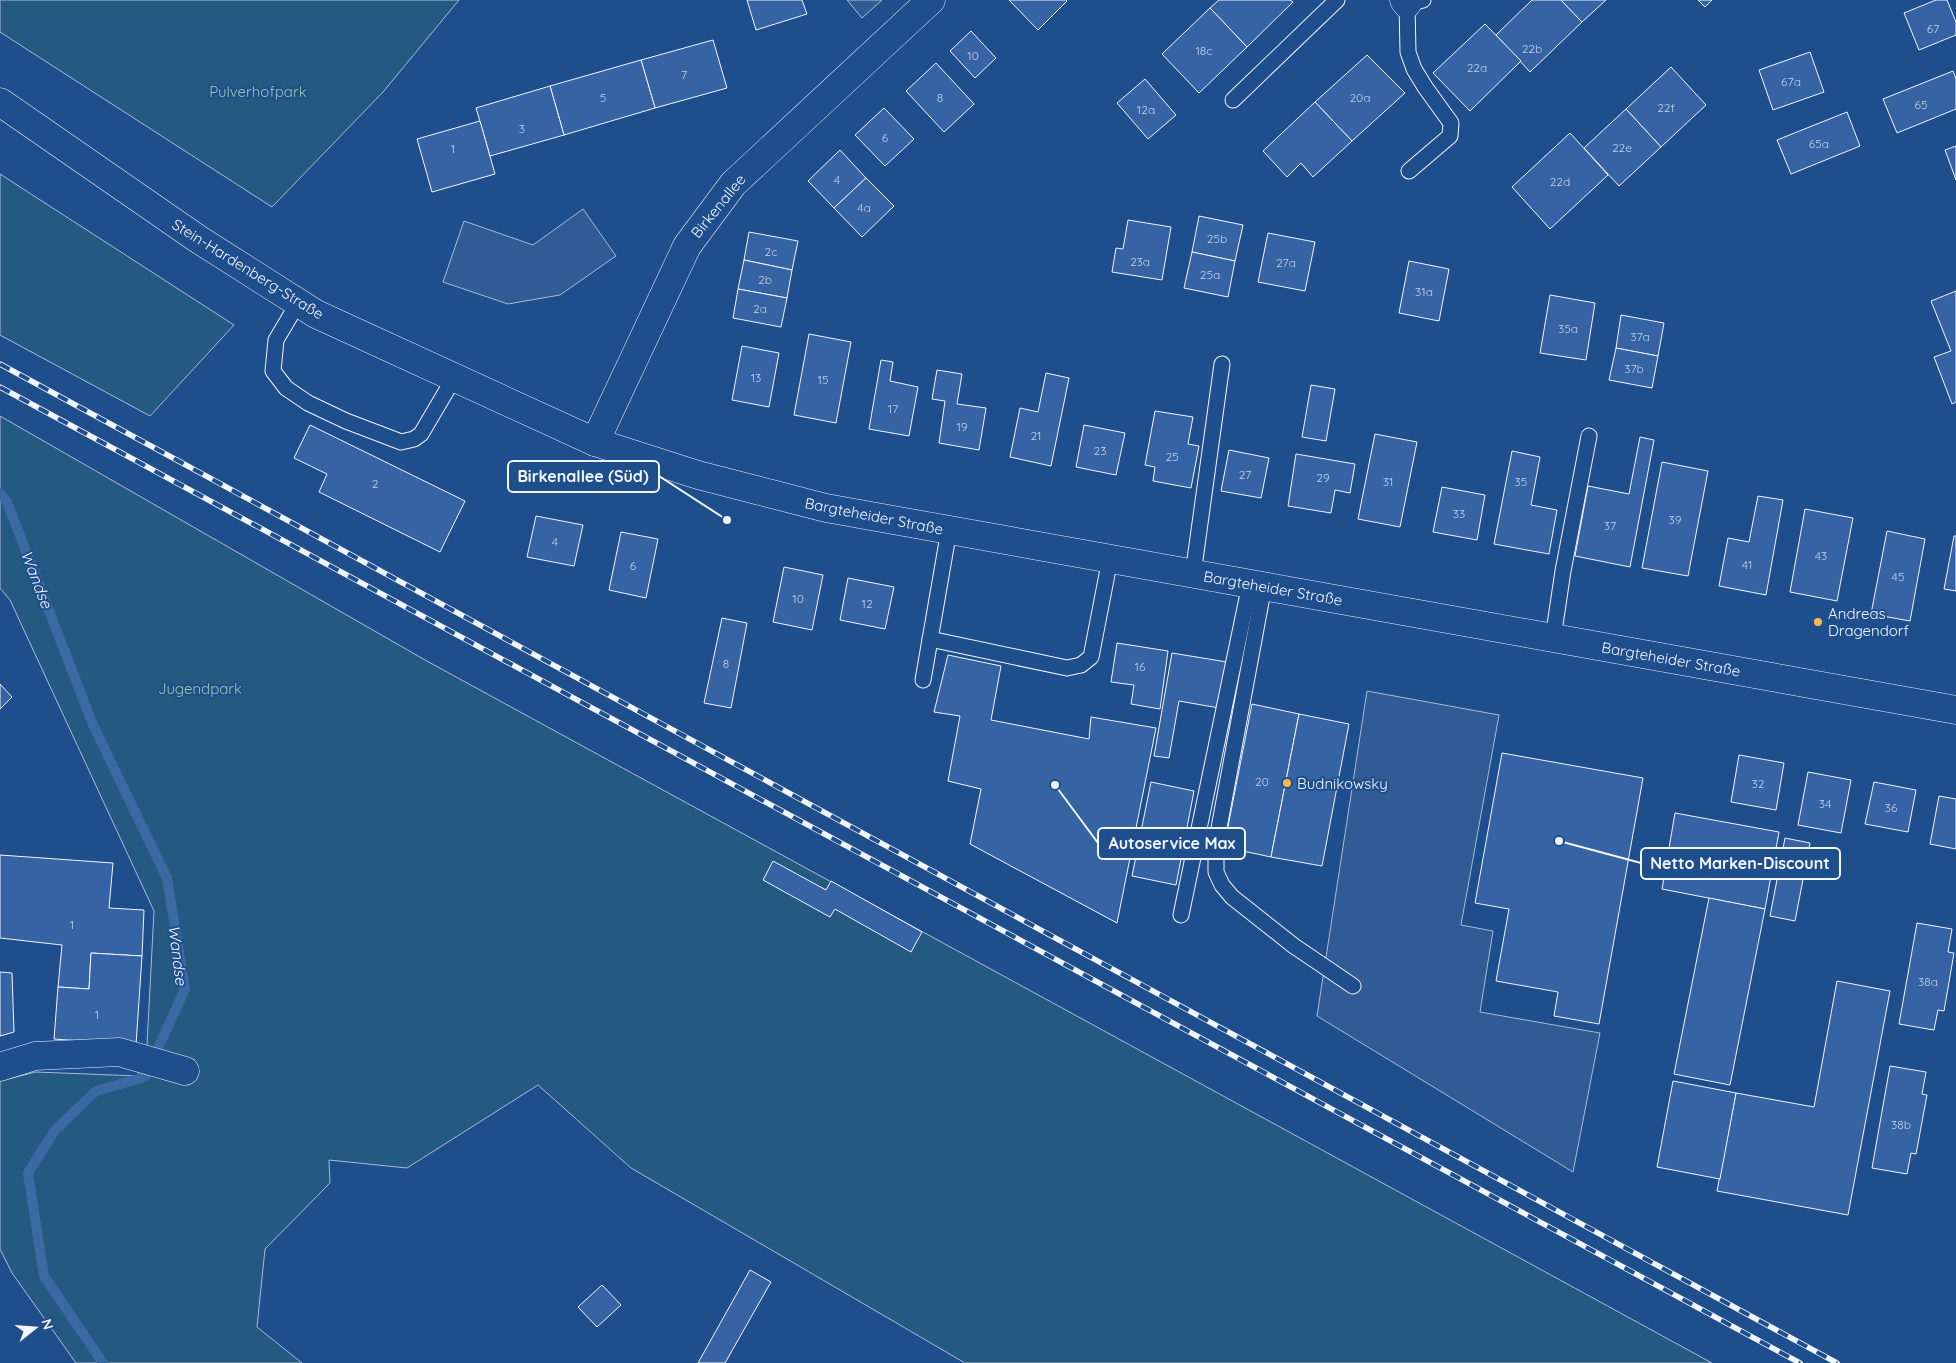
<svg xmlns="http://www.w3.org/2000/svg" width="1956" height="1363" viewBox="0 0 1956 1363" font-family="Quicksand,sans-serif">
  <rect width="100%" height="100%" fill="#1f4e8c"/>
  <g fill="#245a82" stroke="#a8bbd7">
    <path d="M 0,0 L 459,0 L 383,92 L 272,207 L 0,32 Z"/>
    <path d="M 0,174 L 234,325 L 150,416 L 0,335 Z"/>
    <path d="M 0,416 L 425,660 L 1712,1363 L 965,1363 L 631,1168 L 538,1085 L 407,1168 L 329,1160 L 330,1183 L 265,1249 L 257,1327 L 302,1363 L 76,1363 L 12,1273 L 0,1249 L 0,1081 L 36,1072 L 138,1076 L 147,1045 L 154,911 L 10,600 L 0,588 Z"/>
  </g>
  <g fill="#305b95" stroke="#a8bbd7">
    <path d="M 847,0 L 882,0 L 862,18 Z"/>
    <path d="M 583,209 L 616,256 L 560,295 L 508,304 L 443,282 L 464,221 L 533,245 Z"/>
    <path d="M 1367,691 L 1499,715 L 1461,925 L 1493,931 L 1480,1012 L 1600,1033 L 1573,1172 L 1317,1016 Z"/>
  </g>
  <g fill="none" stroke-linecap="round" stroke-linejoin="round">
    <path stroke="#3b69a3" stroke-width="10" d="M 0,493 L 7,502 L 93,725 L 167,878 L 185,989 L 145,1077 L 96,1091 L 55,1130 L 28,1173 L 44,1276 L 103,1363"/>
  </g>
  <g fill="#3563a3" stroke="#f2f6ff">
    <path d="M 747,0 L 802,0 L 807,14 L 756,30 Z"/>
    <path d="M 1009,0 L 1066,0 L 1067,1 L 1038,30 Z"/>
    <path d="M 1219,0 L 1290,0 L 1293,2 L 1247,47 L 1210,8 Z"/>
    <path d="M 1532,0 L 1561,0 L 1582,22 L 1530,72 L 1496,35 Z"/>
    <path d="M 1561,0 L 1606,0 L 1582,22 Z"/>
    <path d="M 1698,0 L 1712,0 L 1705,7 Z"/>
    <path d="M 1936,0 L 1947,0 L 1956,22 L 1956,35 L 1919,50 L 1904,13 Z"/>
    <path d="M 1210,8 L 1247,47 L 1199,93 L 1162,54 Z"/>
    <path d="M 1485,24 L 1521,61 L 1470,111 L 1433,73 Z"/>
    <path d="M 971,31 L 996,58 L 975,78 L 950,51 Z"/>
    <path d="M 713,40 L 727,88 L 655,108 L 641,60 Z"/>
    <path d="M 1810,52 L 1824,92 L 1773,110 L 1759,70 Z"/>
    <path d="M 1367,55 L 1405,93 L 1352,141 L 1315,102 Z"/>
    <path d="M 641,60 L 655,108 L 564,135 L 550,86 Z"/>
    <path d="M 936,63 L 974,104 L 944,132 L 906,91 Z"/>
    <path d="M 1671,67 L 1706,105 L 1661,147 L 1626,109 Z"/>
    <path d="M 1953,71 L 1956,79 L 1956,109 L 1897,133 L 1883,99 Z"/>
    <path d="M 1145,79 L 1176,115 L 1148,139 L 1117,103 Z"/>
    <path d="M 550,86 L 564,135 L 490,156 L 476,108 Z"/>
    <path d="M 1315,102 L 1352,141 L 1313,177 L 1301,163 L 1287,177 L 1263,151 Z"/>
    <path d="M 884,108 L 914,139 L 885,166 L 855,135 Z"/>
    <path d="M 1626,109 L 1661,147 L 1619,186 L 1584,148 Z"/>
    <path d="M 1847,112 L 1860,146 L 1791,174 L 1777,140 Z"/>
    <path d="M 480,121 L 495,174 L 432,192 L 417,139 Z"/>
    <path d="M 1570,133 L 1608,175 L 1550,229 L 1512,187 Z"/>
    <path d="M 1956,146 L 1956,180 L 1945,150 Z"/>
    <path d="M 840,150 L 866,178 L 834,208 L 808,181 Z"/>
    <path d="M 866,178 L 894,206 L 862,237 L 834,208 Z"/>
    <path d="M 1199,216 L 1243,225 L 1235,261 L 1192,252 Z"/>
    <path d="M 1128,220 L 1171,227 L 1162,280 L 1112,272 L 1116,248 L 1123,249 Z"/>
    <path d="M 749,232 L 798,241 L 792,270 L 744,260 Z"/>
    <path d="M 1268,233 L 1315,242 L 1305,291 L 1258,282 Z"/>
    <path d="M 1192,252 L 1235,261 L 1228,297 L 1184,288 Z"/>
    <path d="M 744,260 L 792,270 L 787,298 L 738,289 Z"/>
    <path d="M 1409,261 L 1449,269 L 1439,321 L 1399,313 Z"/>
    <path d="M 738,289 L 787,298 L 781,327 L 733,318 Z"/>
    <path d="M 1956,291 L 1956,402 L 1952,404 L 1934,357 L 1951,351 L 1931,301 Z"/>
    <path d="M 1550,295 L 1595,303 L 1586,360 L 1540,353 Z"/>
    <path d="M 1621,315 L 1664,323 L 1658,356 L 1616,348 Z"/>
    <path d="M 809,334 L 851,342 L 836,423 L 794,415 Z"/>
    <path d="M 742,346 L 779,353 L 769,407 L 732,400 Z"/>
    <path d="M 1616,348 L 1658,356 L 1652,388 L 1609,380 Z"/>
    <path d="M 881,360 L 893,362 L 890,381 L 918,387 L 909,436 L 869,429 Z"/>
    <path d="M 937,370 L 962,374 L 957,404 L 986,408 L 979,450 L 939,443 L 945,401 L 932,399 Z"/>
    <path d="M 1046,373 L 1069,378 L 1051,466 L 1010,457 L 1020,408 L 1038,412 Z"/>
    <path d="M 1311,385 L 1335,389 L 1326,441 L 1302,437 Z"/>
    <path d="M 1155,411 L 1193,417 L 1188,444 L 1199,446 L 1191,488 L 1153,481 L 1155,467 L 1145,465 Z"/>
    <path d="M 310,425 L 465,501 L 440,552 L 319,492 L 327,474 L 294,458 Z"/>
    <path d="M 1084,425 L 1125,433 L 1116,475 L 1076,467 Z"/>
    <path d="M 1375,434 L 1417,442 L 1400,527 L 1358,519 Z"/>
    <path d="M 1640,437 L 1654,440 L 1630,567 L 1575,556 L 1588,486 L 1629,494 Z"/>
    <path d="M 1229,450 L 1269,458 L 1261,498 L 1221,491 Z"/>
    <path d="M 1512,451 L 1540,457 L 1531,505 L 1557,510 L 1549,554 L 1494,544 Z"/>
    <path d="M 1296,454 L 1355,464 L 1350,493 L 1335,490 L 1331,513 L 1288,506 Z"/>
    <path d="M 1662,462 L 1708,471 L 1688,576 L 1642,568 Z"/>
    <path d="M 1442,487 L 1485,495 L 1477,540 L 1433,532 Z"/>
    <path d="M 1758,496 L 1783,500 L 1766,595 L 1719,586 L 1728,538 L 1749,542 Z"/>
    <path d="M 1805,509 L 1853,518 L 1837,601 L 1790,592 Z"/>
    <path d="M 536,516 L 583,525 L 574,566 L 527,557 Z"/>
    <path d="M 1887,531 L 1925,539 L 1910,621 L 1871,614 Z"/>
    <path d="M 621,532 L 658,539 L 646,598 L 609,590 Z"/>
    <path d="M 1954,536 L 1956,536 L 1956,591 L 1944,589 Z"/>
    <path d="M 784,567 L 823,575 L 812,630 L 773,622 Z"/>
    <path d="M 848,578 L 894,587 L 885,629 L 840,620 Z"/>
    <path d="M 722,618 L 747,623 L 731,708 L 704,703 Z"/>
    <path d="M 1117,643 L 1168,651 L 1160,709 L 1131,704 L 1134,685 L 1111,682 Z"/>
    <path d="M 1172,653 L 1227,662 L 1219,708 L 1179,701 L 1169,758 L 1154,756 Z"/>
    <path d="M 948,655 L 1001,666 L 991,720 L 1089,739 L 1091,717 L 1156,728 L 1117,923 L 970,844 L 981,789 L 948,781 L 960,716 L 934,712 Z"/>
    <path d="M 0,684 L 12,697 L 0,709 Z"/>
    <path d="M 1252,704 L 1299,714 L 1271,857 L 1224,847 Z"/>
    <path d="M 1299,714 L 1349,724 L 1322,866 L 1271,857 Z"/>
    <path d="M 1502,753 L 1643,778 L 1599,1024 L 1554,1016 L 1558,992 L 1496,981 L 1509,909 L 1475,903 Z"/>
    <path d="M 1739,755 L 1784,763 L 1776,810 L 1731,802 Z"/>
    <path d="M 1808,772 L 1851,780 L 1841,833 L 1798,825 Z"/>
    <path d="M 1151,782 L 1194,791 L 1176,885 L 1132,876 Z"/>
    <path d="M 1874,782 L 1916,790 L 1908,832 L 1865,824 Z"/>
    <path d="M 1939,796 L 1956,799 L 1956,849 L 1930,844 Z"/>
    <path d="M 1675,813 L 1779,832 L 1765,909 L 1662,889 Z"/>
    <path d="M 1785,838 L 1810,843 L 1795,921 L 1770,916 Z"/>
    <path d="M 0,855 L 113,863 L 109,908 L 144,910 L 142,956 L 91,953 L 89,989 L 58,987 L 62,945 L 0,938 Z"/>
    <path d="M 773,861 L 826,890 L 831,881 L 922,932 L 911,952 L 835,909 L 830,917 L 763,880 Z"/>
    <path d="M 1709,898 L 1765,909 L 1730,1085 L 1674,1074 Z"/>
    <path d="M 1917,923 L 1952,929 L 1948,952 L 1954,953 L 1944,1011 L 1938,1010 L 1934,1030 L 1899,1024 Z"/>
    <path d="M 91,953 L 142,956 L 136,1045 L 54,1039 L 58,987 L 89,989 Z"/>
    <path d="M 0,972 L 12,973 L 14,1032 L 0,1036 Z"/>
    <path d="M 1837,981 L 1890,991 L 1848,1215 L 1717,1191 L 1736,1093 L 1814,1107 Z"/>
    <path d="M 1890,1066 L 1926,1072 L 1922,1094 L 1927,1095 L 1916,1154 L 1911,1153 L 1907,1174 L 1872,1168 Z"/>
    <path d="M 1673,1081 L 1736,1093 L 1720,1179 L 1657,1167 Z"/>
    <path d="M 750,1270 L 771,1282 L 725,1363 L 698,1363 Z"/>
    <path d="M 602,1285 L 621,1305 L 597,1327 L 578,1307 Z"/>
  </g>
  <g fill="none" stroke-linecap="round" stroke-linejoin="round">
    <g stroke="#f2f6ff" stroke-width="17">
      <g id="lane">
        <path d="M 1233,100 L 1337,0"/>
        <path d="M 1409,171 L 1450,136 L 1451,123 L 1425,87 L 1414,69 L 1408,52 L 1407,4 L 1423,0"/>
        <path d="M 298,303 L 276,340 L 273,371 L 286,388 L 308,403 L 346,421 L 401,442 L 414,439 L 421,434 L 454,378"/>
        <path d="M 1193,574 L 1222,364"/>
        <path d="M 1264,586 L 1216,844 L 1216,872 L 1222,885 L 1232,897 L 1294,946 L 1353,986"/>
        <path d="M 1553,638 L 1563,571 L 1589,436"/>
        <path d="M 930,639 L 1067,668 L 1081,665 L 1091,657 L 1110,559"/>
        <path d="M 923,680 L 949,530"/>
        <path d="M 1181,915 L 1250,584"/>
      </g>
    </g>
    <g stroke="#f2f6ff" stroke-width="29">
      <g id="street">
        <path d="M 1404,0 L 1407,4"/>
        <path d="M 595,442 L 687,246 L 733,184 L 931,0"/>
        <path d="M 0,1067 L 35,1056 L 119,1052 L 185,1071"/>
      </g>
    </g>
    <g stroke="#f2f6ff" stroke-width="29">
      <path id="primary" d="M 0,102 L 198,239 L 316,314 L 595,442 L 698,475 L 826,508 L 1956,710"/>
    </g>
    <use href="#lane" stroke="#1f4e8c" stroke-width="15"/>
    <use href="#street" stroke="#1f4e8c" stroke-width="28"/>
    <use href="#primary" stroke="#1f4e8c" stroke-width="28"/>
    <g stroke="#f2f6ff" stroke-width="5.5">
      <g id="rail">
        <path d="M 0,364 L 1837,1363"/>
        <path d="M 0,387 L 1800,1363"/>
      </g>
    </g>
    <use href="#rail" stroke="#1f4e8c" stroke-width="4" stroke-dasharray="11" stroke-linecap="butt"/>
  </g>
  <g fill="#ffb74d" stroke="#1f4e8c" stroke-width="2">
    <circle cx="1818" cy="622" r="5"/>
    <circle cx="1287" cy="783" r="5"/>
  </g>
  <g text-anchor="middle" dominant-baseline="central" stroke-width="4" stroke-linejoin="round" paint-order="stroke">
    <g font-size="12" fill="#c3d1e8">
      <text x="1933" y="28">67</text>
      <text x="1532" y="48">22b</text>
      <text x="1204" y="50">18c</text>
      <text x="973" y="55">10</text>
      <text x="1477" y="67">22a</text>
      <text x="684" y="74">7</text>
      <text x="1791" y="81">67a</text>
      <text x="603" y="97">5</text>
      <text x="940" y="97">8</text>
      <text x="1360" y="97">20a</text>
      <text x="1921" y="104">65</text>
      <text x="1666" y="107">22f</text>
      <text x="1146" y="109">12a</text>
      <text x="522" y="128">3</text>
      <text x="885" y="137">6</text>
      <text x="1819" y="143">65a</text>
      <text x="1622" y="147">22e</text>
      <text x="453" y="148">1</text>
      <text x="837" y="179">4</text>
      <text x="1560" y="181">22d</text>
      <text x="864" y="207">4a</text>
      <text x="1217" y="238">25b</text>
      <text x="771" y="251">2c</text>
      <text x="1140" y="261">23a</text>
      <text x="1286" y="262">27a</text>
      <text x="1210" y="274">25a</text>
      <text x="765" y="279">2b</text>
      <text x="1424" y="291">31a</text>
      <text x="760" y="308">2a</text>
      <text x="1568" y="328">35a</text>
      <text x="1640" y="336">37a</text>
      <text x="1634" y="368">37b</text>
      <text x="756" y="377">13</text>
      <text x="823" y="379">15</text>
      <text x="893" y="408">17</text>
      <text x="962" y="426">19</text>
      <text x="1036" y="435">21</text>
      <text x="1100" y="450">23</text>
      <text x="1172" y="456">25</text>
      <text x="1245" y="474">27</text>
      <text x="1323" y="477">29</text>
      <text x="1388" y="481">31</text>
      <text x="1521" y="481">35</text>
      <text x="375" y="483">2</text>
      <text x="1459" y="513">33</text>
      <text x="1675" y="519">39</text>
      <text x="1610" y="525">37</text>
      <text x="555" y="541">4</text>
      <text x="1821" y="555">43</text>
      <text x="1747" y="564">41</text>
      <text x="633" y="565">6</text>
      <text x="1898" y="576">45</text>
      <text x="798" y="598">10</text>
      <text x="867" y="603">12</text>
      <text x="726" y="663">8</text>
      <text x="1140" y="666">16</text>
      <text x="1262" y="781">20</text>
      <text x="1758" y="783">32</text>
      <text x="1825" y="803">34</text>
      <text x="1891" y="807">36</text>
      <text x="72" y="924">1</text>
      <text x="1928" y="981">38a</text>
      <text x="97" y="1014">1</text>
      <text x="1901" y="1124">38b</text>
    </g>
    <g font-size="15" fill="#97c8a6" stroke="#1f4e8c">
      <text x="258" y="91">Pulverhofpark</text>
      <text x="200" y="688">Jugendpark</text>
    </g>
    <g font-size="15" fill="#f2f6ff" stroke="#1f4e8c">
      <text transform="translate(718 206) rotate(-51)">Birkenallee</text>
      <text transform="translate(248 269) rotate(32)">Stein-Hardenberg-Straße</text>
      <text transform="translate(874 516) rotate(11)">Bargteheider Straße</text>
      <text transform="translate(1273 588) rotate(10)">Bargteheider Straße</text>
      <text transform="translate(1671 659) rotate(10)">Bargteheider Straße</text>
    </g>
    <g font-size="15" fill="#f2f6ff" stroke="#1f4e8c" text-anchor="start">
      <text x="1828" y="613">Andreas<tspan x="1828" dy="17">Dragendorf</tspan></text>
      <text x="1297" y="783">Budnikowsky</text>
    </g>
    <g font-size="16" font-style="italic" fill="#f2f6ff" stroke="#1f4e8c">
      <text transform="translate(37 579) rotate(69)">Wandse</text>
      <text transform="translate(178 955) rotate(83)">Wandse</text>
    </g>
  </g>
  <path fill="none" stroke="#f2f6ff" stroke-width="2" d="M727 520L659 476M1055 785L1098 843M1559 841L1641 863"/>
  <g fill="#f2f6ff" stroke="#1f4e8c" stroke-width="2">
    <circle cx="727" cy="520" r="5"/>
    <circle cx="1055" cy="785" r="5"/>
    <circle cx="1559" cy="841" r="5"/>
  </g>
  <g fill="#1f4e8c" stroke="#f2f6ff" stroke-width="2">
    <rect x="508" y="461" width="151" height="31" rx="5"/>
    <rect x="1098" y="828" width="147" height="31" rx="5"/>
    <rect x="1641" y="848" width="199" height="31" rx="5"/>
  </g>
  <g font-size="16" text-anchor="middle" font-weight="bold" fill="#f2f6ff">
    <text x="583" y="482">Birkenallee (Süd)</text>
    <text x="1172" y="849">Autoservice Max</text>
    <text x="1740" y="869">Netto Marken-Discount</text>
  </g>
  <g transform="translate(35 1328) rotate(73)" stroke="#1f4e8c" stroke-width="4" paint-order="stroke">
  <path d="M0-4L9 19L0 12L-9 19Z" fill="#f2f6ff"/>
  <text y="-8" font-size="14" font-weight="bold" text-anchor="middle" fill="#f2f6ff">N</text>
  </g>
</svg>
